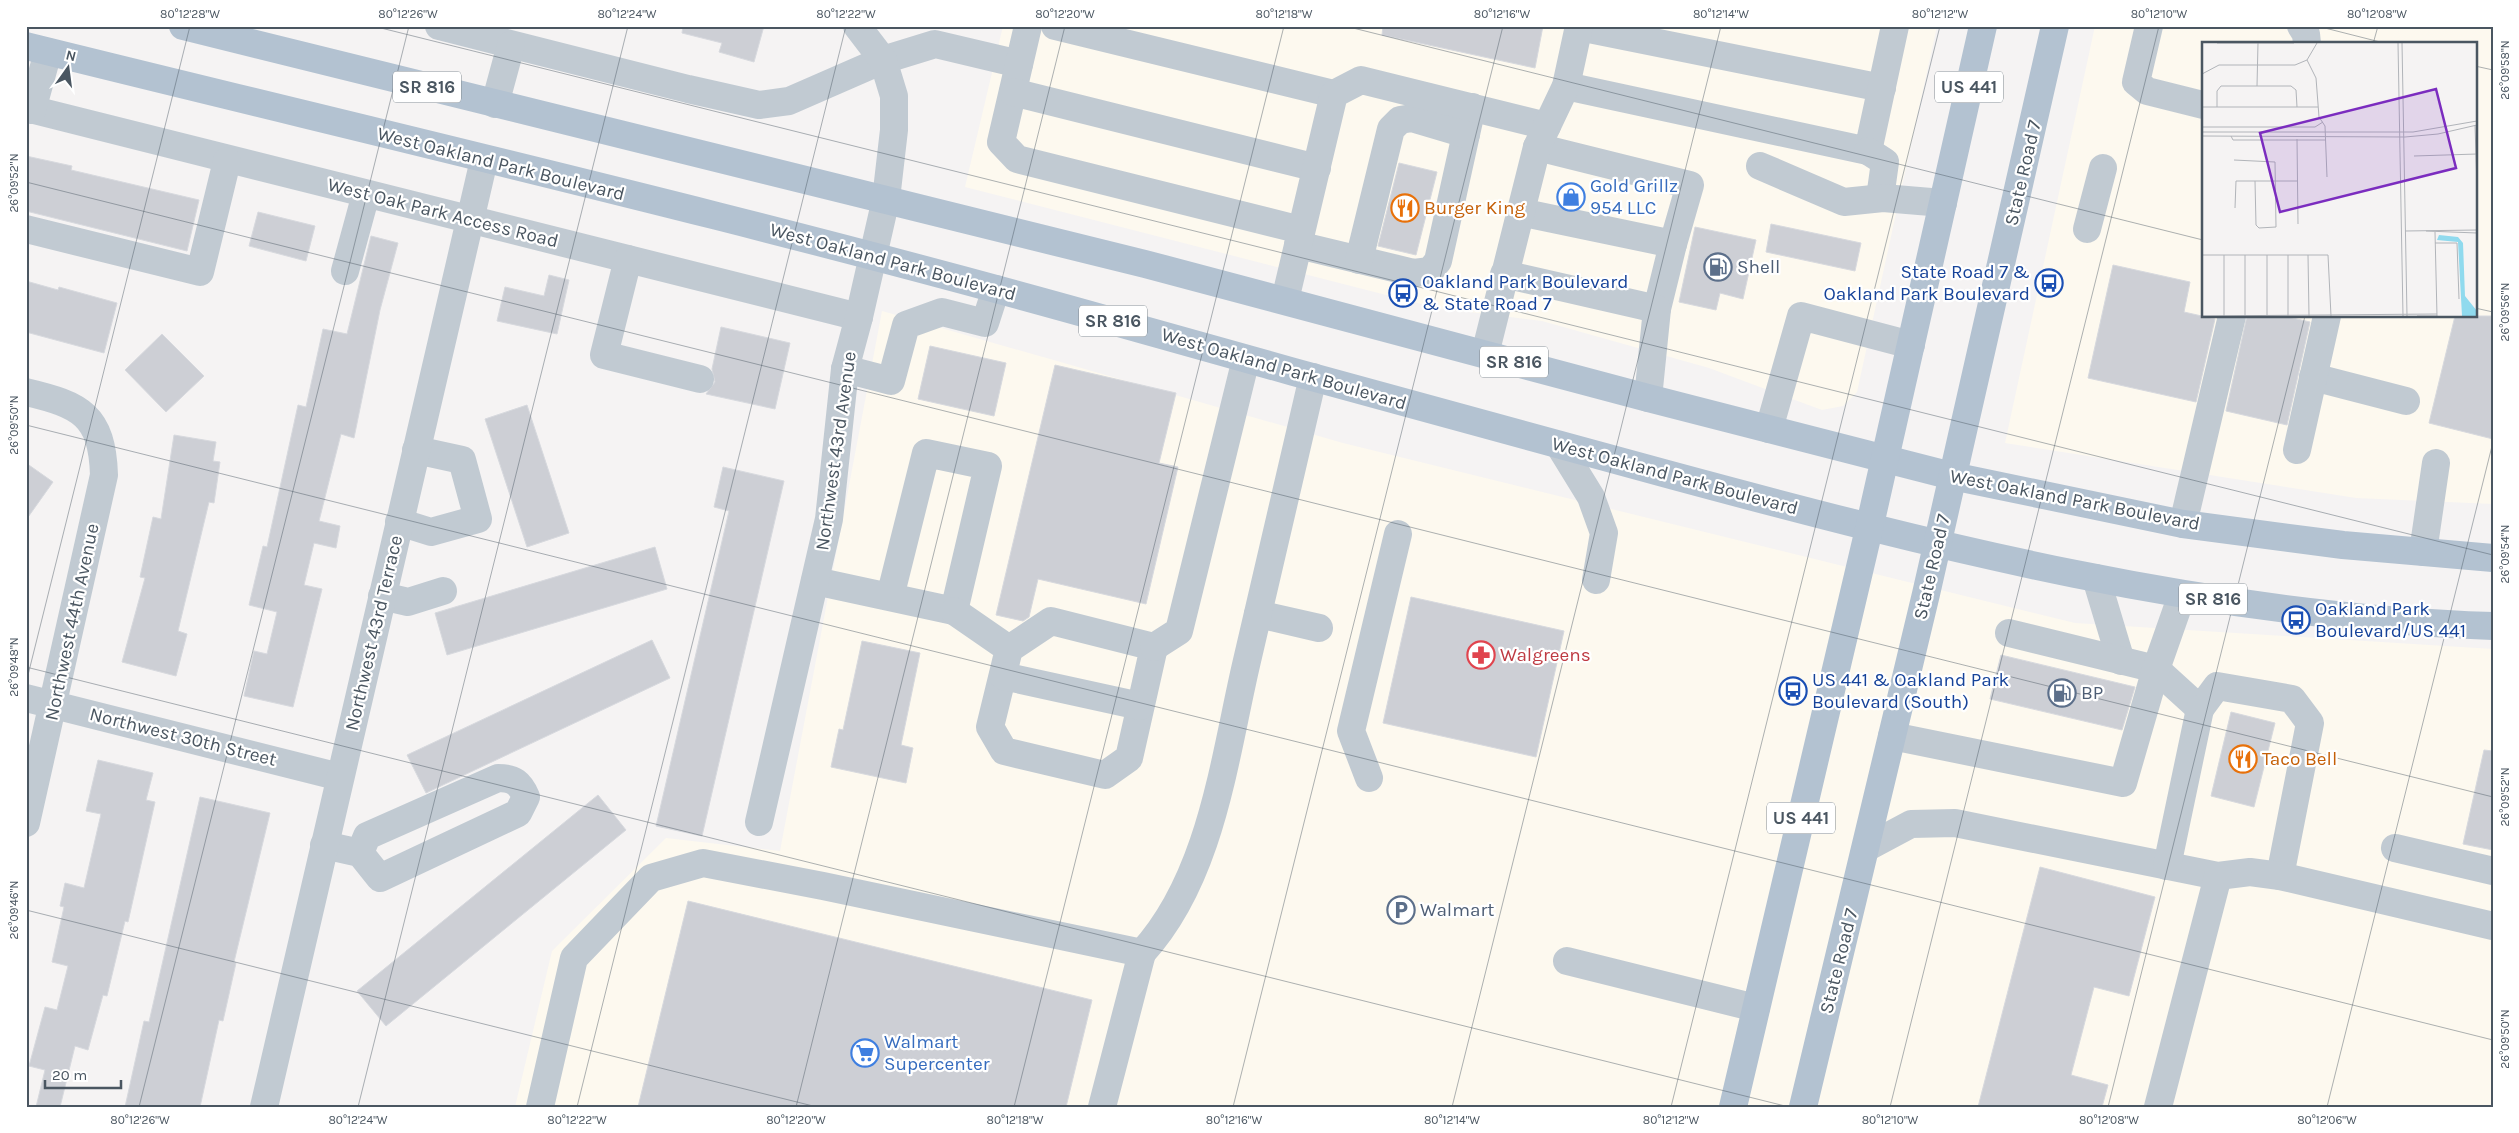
<svg xmlns="http://www.w3.org/2000/svg" width="2519" height="1133" viewBox="0 0 2519 1133" font-family="Karla,sans-serif">
  <rect width="100%" height="100%" fill="#f5f3f3"/>
  <g fill="#fdf9ef" fill-rule="evenodd">
    <path d="M 1003,26 L 1937,26 L 1857,392 L 1843,406 L 1822,410 L 1709,368 L 1542,321 L 1437,308 L 965,187 Z"/>
    <path d="M 2095,26 L 2493,26 L 2493,504 L 2356,498 L 2005,443 ZM 2203,44 L 2475,44 L 2475,316 L 2203,316 Z"/>
    <path d="M 882,311 L 1343,443 L 2075,623 L 2493,649 L 2493,1107 L 515,1107 L 552,951 L 666,838 L 780,851 Z"/>
  </g>
  <g fill="#cdcfd5" stroke="#d7d9de">
    <path d="M 683,26 L 764,26 L 754,62 L 719,52 L 722,43 L 682,33 Z"/>
    <path d="M 1383,26 L 1543,26 L 1535,68 L 1382,35 Z"/>
    <path d="M 26,156 L 72,166 L 71,170 L 199,200 L 187,251 L 26,211 Z"/>
    <path d="M 1399,163 L 1437,172 L 1416,255 L 1378,246 Z"/>
    <path d="M 258,212 L 315,226 L 306,261 L 249,246 Z"/>
    <path d="M 1771,224 L 1861,243 L 1855,271 L 1766,252 Z"/>
    <path d="M 1695,227 L 1756,240 L 1743,299 L 1720,293 L 1716,310 L 1679,302 Z"/>
    <path d="M 371,236 L 398,243 L 380,310 L 354,438 L 341,434 L 319,521 L 340,526 L 336,548 L 314,543 L 304,585 L 322,589 L 293,707 L 244,696 L 254,651 L 267,654 L 277,612 L 249,605 L 263,546 L 267,547 L 298,405 L 306,407 L 323,329 L 347,334 Z"/>
    <path d="M 2113,265 L 2190,282 L 2184,312 L 2215,319 L 2196,402 L 2088,378 Z"/>
    <path d="M 549,275 L 569,280 L 557,334 L 497,321 L 505,287 L 544,296 Z"/>
    <path d="M 26,281 L 58,290 L 59,287 L 117,303 L 104,353 L 26,332 Z"/>
    <path d="M 2247,316 L 2284,316 L 2310,322 L 2287,425 L 2226,411 Z"/>
    <path d="M 2455,316 L 2493,316 L 2493,439 L 2429,423 Z"/>
    <path d="M 721,327 L 790,343 L 775,409 L 706,394 L 715,382 L 712,369 Z"/>
    <path d="M 162,334 L 204,376 L 166,412 L 125,370 Z"/>
    <path d="M 930,346 L 1006,363 L 994,416 L 918,399 Z"/>
    <path d="M 1055,365 L 1176,393 L 1159,463 L 1178,467 L 1146,604 L 1038,579 L 1029,617 L 1023,621 L 996,615 Z"/>
    <path d="M 527,405 L 569,533 L 527,547 L 485,419 Z"/>
    <path d="M 174,435 L 216,442 L 213,461 L 220,462 L 214,503 L 209,502 L 178,631 L 187,634 L 176,676 L 122,662 L 145,578 L 140,577 L 153,517 L 161,519 Z"/>
    <path d="M 26,463 L 53,482 L 26,520 Z"/>
    <path d="M 723,467 L 784,481 L 702,836 L 656,826 L 729,511 L 714,507 Z"/>
    <path d="M 655,547 L 667,589 L 447,655 L 435,613 Z"/>
    <path d="M 1411,597 L 1564,631 L 1536,757 L 1383,723 Z"/>
    <path d="M 652,640 L 670,678 L 426,793 L 407,755 Z"/>
    <path d="M 862,641 L 920,653 L 901,745 L 913,748 L 906,783 L 831,767 L 839,729 L 843,730 Z"/>
    <path d="M 2001,655 L 2135,687 L 2122,730 L 1990,699 Z"/>
    <path d="M 2231,712 L 2275,723 L 2254,807 L 2211,796 Z"/>
    <path d="M 2484,750 L 2493,751 L 2493,850 L 2463,844 Z"/>
    <path d="M 98,760 L 153,773 L 146,800 L 155,802 L 128,922 L 125,921 L 107,996 L 103,995 L 88,1050 L 75,1046 L 60,1107 L 36,1107 L 45,1070 L 29,1066 L 45,1007 L 57,1010 L 68,966 L 52,962 L 64,907 L 60,906 L 65,883 L 84,888 L 101,814 L 86,811 Z"/>
    <path d="M 598,795 L 626,830 L 386,1026 L 357,991 Z"/>
    <path d="M 200,797 L 270,813 L 234,962 L 236,963 L 223,1021 L 219,1020 L 200,1107 L 125,1107 L 144,1021 L 149,1022 Z"/>
    <path d="M 2040,867 L 2155,897 L 2129,996 L 2094,987 L 2071,1075 L 2108,1085 L 2102,1107 L 1978,1107 Z"/>
    <path d="M 688,901 L 1092,1000 L 1066,1107 L 638,1107 Z"/>
  </g>
  <g fill="none" stroke-linecap="round" stroke-linejoin="round">
    <g stroke="#c1cad2" stroke-width="28">
      <path d="M 439,26 L 688,89 L 759,105 L 789,101 L 883,60 L 935,44 L 1019,64"/>
      <path d="M 1028,26 L 1001,142 L 1017,159 L 1301,230"/>
      <path d="M 1055,26 L 1334,94"/>
      <path d="M 2149,26 L 2136,82 L 2147,91 L 2203,105"/>
      <path d="M 2301,26 L 2306,34 L 2307,44"/>
      <path d="M 1579,27 L 1882,88"/>
      <path d="M 1566,86 L 1868,151 L 1895,26"/>
      <path d="M 1013,92 L 1317,168"/>
      <path d="M 495,104 L 511,45"/>
      <path d="M 26,108 L 859,317"/>
      <path d="M 32,110 L 48,52"/>
      <path d="M 1537,147 L 1690,185 L 1673,244"/>
      <path d="M 1868,151 L 1885,162 L 1880,198"/>
      <path d="M 1760,166 L 1844,202 L 1883,198 L 1943,203"/>
      <path d="M 1520,212 L 1673,244 L 1657,309"/>
      <path d="M 26,229 L 200,272 L 227,161"/>
      <path d="M 2087,229 L 2103,168"/>
      <path d="M 1298,245 L 1414,273 L 1430,271 L 1438,261 L 1472,107"/>
      <path d="M 628,259 L 604,355 L 700,379"/>
      <path d="M 1359,260 L 1391,129 L 1400,120 L 1412,118 L 1466,134"/>
      <path d="M 345,271 L 366,194"/>
      <path d="M 1504,274 L 1657,309 L 1648,398"/>
      <path d="M 1285,300 L 1334,94 L 1361,80 L 1547,126"/>
      <path d="M 1485,354 L 1537,147 L 1566,86 L 1579,26"/>
      <path d="M 845,369 L 891,381 L 906,325 L 942,312 L 985,323 L 996,289"/>
      <path d="M 2313,377 L 2406,401"/>
      <path d="M 26,392 C 81,405 102,415 104,475 L 26,823"/>
      <path d="M 1769,429 L 1801,316 L 1911,345"/>
      <path d="M 1559,445 L 1591,497 L 1604,533 L 1596,580"/>
      <path d="M 2297,450 L 2327,316"/>
      <path d="M 399,522 L 431,532 L 478,519 L 462,460 L 416,450"/>
      <path d="M 2183,524 L 2232,316"/>
      <path d="M 2423,552 L 2436,463"/>
      <path d="M 2096,578 L 2121,661"/>
      <path d="M 815,581 L 954,611 L 988,466 L 926,453 L 890,597"/>
      <path d="M 382,596 L 408,602 L 443,591"/>
      <path d="M 954,611 L 1009,649 L 990,727 L 1004,751 L 1105,775 L 1129,758 L 1154,647 L 1051,621 L 1009,649"/>
      <path d="M 1258,614 L 1319,628"/>
      <path d="M 2009,633 L 2156,669 L 2200,709 L 2217,686 L 2292,699 L 2310,723 L 2280,876"/>
      <path d="M 1154,647 L 1179,631 L 1246,359"/>
      <path d="M 1003,676 L 1140,706"/>
      <path d="M 26,698 L 340,777"/>
      <path d="M 1892,736 L 2123,783 L 2156,669 L 2182,595"/>
      <path d="M 1369,778 L 1351,731 L 1398,534"/>
      <path d="M 759,822 L 829,519 L 845,369 L 859,317 L 886,199 L 894,130 L 894,96 L 883,60 L 857,26"/>
      <path d="M 324,845 L 360,853 L 380,878 L 518,813 L 526,797 C 520,783 514,778 498,778 L 367,836 L 360,853"/>
      <path d="M 1866,848 L 1911,824 L 1955,823 L 2218,876 L 2250,872 L 2280,876 L 2493,926"/>
      <path d="M 2395,848 L 2493,871"/>
      <path d="M 2167,866 L 2200,709"/>
      <path d="M 1142,953 C 1211,878 1224,760 1246,665 C 1269,569 1291,473 1313,377"/>
      <path d="M 1567,961 L 1756,1008"/>
      <path d="M 264,1107 L 484,160"/>
      <path d="M 540,1107 L 574,958 L 651,878 L 703,863 L 823,886 L 1142,953 L 1102,1107"/>
      <path d="M 2158,1107 L 2218,876"/>
    </g>
    <g stroke="#b3c2d1" stroke-width="28">
      <path d="M 183,26 L 1145,264 L 1648,398 L 1952,476 L 2183,524 L 2343,545 L 2493,558"/>
      <path d="M 26,46 C 393,137 762,222 1126,325 C 1306,376 1487,425 1667,474 C 1937,547 2211,617 2493,626"/>
      <path d="M 1733,1107 L 1869,529 L 1983,26"/>
      <path d="M 1803,1107 L 1926,594 L 2055,26"/>
    </g>
  </g>
  <path fill="none" stroke="#4a5661" stroke-width="1" stroke-opacity="0.45" d="M 373,26 L 2493,555M 1345,26 L 2203,240M 2317,26 L 2388,44M 2373,44 L 2378,26M 2475,66 L 2493,70M 26,182 L 2493,797M 2475,308 L 2493,312M 26,425 L 2493,1040M 26,667 L 1789,1107M 26,683 L 190,26M 26,910 L 817,1107M 139,1107 L 409,26M 358,1107 L 628,26M 577,1107 L 846,26M 796,1107 L 1065,26M 1014,1107 L 1284,26M 1233,1107 L 1503,26M 1452,1107 L 1721,26M 1671,1107 L 1940,26M 1890,1107 L 2159,26M 2108,1107 L 2305,316M 2327,1107 L 2493,442"/>
  <defs>
    <g id="shop-ring" transform="scale(1.4375)"><circle r="9.5" fill="#fff" stroke="#3f7fe0" stroke-width="1.5"/><path d="M-5-2.5h2.3a2.7 3.5 0 0 1 5.4 0H5L5.5 6h-11ZM-1.5-2.5h3a1.5 2.3 0 0 0-3 0Z" fill="#3f7fe0"/></g>
    <g id="restaurant-ring" transform="scale(1.4375)"><circle r="9.5" fill="#fff" stroke="#e8710a" stroke-width="1.5"/><path d="M-5-6h1v4h1v-4h1v4h1v-4h1v5L-1.5 .5V6h-2V.5L-5-1ZM5-6V6H3V1.5H1.5Q1.5-4 5-6Z" fill="#e8710a"/></g>
    <g id="fuel-ring" transform="scale(1.4375)"><circle r="9.5" fill="#fff" stroke="#5c6f8a" stroke-width="1.5"/><path d="M-5.5-6h7V0h2V4h1.3V-2.5L3-4.5l.8-.8L6-3V5H2.5V1h-1V6h-7ZM-4.2-4.7v3.2H.2V-4.7Z" fill="#5c6f8a"/></g>
    <g id="bus-ring" transform="scale(1.4375)"><circle r="9.5" fill="#fff" stroke="#1a4fb4" stroke-width="1.5"/><path d="M-5-6H5V4H4V6H2V4H-2V6H-4V4H-5ZM-3.5-4V0h7V-4ZM-3.5 1.2v1.5H-2V1.2ZM2 1.2v1.5H3.5V1.2Z" fill="#1a4fb4"/></g>
    <g id="pharmacy-ring" transform="scale(1.4375)"><circle r="9.5" fill="#fff" stroke="#e0444e" stroke-width="1.5"/><path d="M-2-6h4v4h4v4h-4v4h-4v-4h-4v-4h4Z" fill="#e0444e"/></g>
    <g id="parking-ring" transform="scale(1.4375)"><circle r="9.5" fill="#fff" stroke="#5c6f8a" stroke-width="1.5"/><path d="M-3.5-5.5H1a3.5 3.5 0 0 1 0 7H-1V5.5H-3.5ZM-1-3.4V-.6H.8a1.4 1.4 0 0 0 0-2.8Z" fill="#5c6f8a"/></g>
    <g id="supermarket-ring" transform="scale(1.4375)"><circle r="9.5" fill="#fff" stroke="#3f7fe0" stroke-width="1.5"/><path d="M-6-5.5h2.5l.6 2H6L4.5 2H-2.5L-4.4-4H-6ZM-1.5 3.2a1.3 1.3 0 1 0 .1 0ZM3 3.2a1.3 1.3 0 1 0 .1 0Z" fill="#3f7fe0"/></g>
  </defs>
  <g fill-rule="evenodd">
    <use href="#shop-ring" x="1571" y="197"/>
    <use href="#restaurant-ring" x="1405" y="208"/>
    <use href="#fuel-ring" x="1718" y="267"/>
    <use href="#bus-ring" x="2049" y="283"/>
    <use href="#bus-ring" x="1403" y="293"/>
    <use href="#bus-ring" x="2296" y="620"/>
    <use href="#pharmacy-ring" x="1481" y="655"/>
    <use href="#bus-ring" x="1793" y="691"/>
    <use href="#fuel-ring" x="2062" y="693"/>
    <use href="#restaurant-ring" x="2243" y="759"/>
    <use href="#parking-ring" x="1401" y="910"/>
    <use href="#supermarket-ring" x="865" y="1053"/>
  </g>
  <g text-anchor="middle" dominant-baseline="central" stroke-width="4.5" stroke-linejoin="round" paint-order="stroke">
    <g fill="#fff" stroke="#808990" stroke-width="1">
      <rect x="393" y="71.5" width="68" height="31" rx="4"/>
      <rect x="1935" y="71.5" width="68" height="31" rx="4"/>
      <rect x="1079" y="305.5" width="68" height="31" rx="4"/>
      <rect x="1480" y="346.5" width="68" height="31" rx="4"/>
      <rect x="2179" y="583.5" width="68" height="31" rx="4"/>
      <rect x="1767" y="802.5" width="68" height="31" rx="4"/>
    </g>
    <g font-size="18" font-weight="bold" fill="#4a5661">
      <text x="427" y="87">SR 816</text>
      <text x="1969" y="87">US 441</text>
      <text x="1113" y="321">SR 816</text>
      <text x="1514" y="362">SR 816</text>
      <text x="2213" y="599">SR 816</text>
      <text x="1801" y="818">US 441</text>
    </g>
    <g font-size="19" fill="#4a5661" stroke="#fff">
      <text transform="translate(501 164) rotate(14)">West Oakland Park Boulevard</text>
      <text transform="translate(2023 173) rotate(-77)">State Road 7</text>
      <text transform="translate(443 213) rotate(14)">West Oak Park Access Road</text>
      <text transform="translate(893 262) rotate(15)">West Oakland Park Boulevard</text>
      <text transform="translate(1284 369) rotate(16)">West Oakland Park Boulevard</text>
      <text transform="translate(836 451) rotate(-82)">Northwest 43rd Avenue</text>
      <text transform="translate(1675 476) rotate(15)">West Oakland Park Boulevard</text>
      <text transform="translate(2075 500) rotate(11)">West Oakland Park Boulevard</text>
      <text transform="translate(1932 567) rotate(-77)">State Road 7</text>
      <text transform="translate(72 622) rotate(-78)">Northwest 44th Avenue</text>
      <text transform="translate(374 633) rotate(-77)">Northwest 43rd Terrace</text>
      <text transform="translate(183 737) rotate(14)">Northwest 30th Street</text>
      <text transform="translate(1839 961) rotate(-76)">State Road 7</text>
    </g>
    <g font-size="19" fill="#366cbe" stroke="#fff" text-anchor="start">
      <text x="1590" y="186">Gold Grillz<tspan x="1590" dy="22">954 LLC</tspan></text>
      <text x="884" y="1042">Walmart<tspan x="884" dy="22">Supercenter</tspan></text>
    </g>
    <g font-size="19" fill="#c56008" stroke="#fff" text-anchor="start">
      <text x="1424" y="208">Burger King</text>
      <text x="2262" y="759">Taco Bell</text>
    </g>
    <g font-size="19" fill="#4e5e75" stroke="#fff" text-anchor="start">
      <text x="1737" y="267">Shell</text>
      <text x="2081" y="693">BP</text>
      <text x="1420" y="910">Walmart</text>
    </g>
    <g font-size="19" fill="#164399" stroke="#fff" text-anchor="start">
      <text x="2030" y="272" text-anchor="end">State Road 7 &amp;<tspan x="2030" dy="22">Oakland Park Boulevard</tspan></text>
      <text x="1422" y="282">Oakland Park Boulevard<tspan x="1422" dy="22">&amp; State Road 7</tspan></text>
      <text x="2315" y="609">Oakland Park<tspan x="2315" dy="22">Boulevard/US 441</tspan></text>
      <text x="1812" y="680">US 441 &amp; Oakland Park<tspan x="1812" dy="22">Boulevard (South)</tspan></text>
    </g>
    <g font-size="19" fill="#be3a42" stroke="#fff" text-anchor="start">
      <text x="1500" y="655">Walgreens</text>
    </g>
  </g>
  <g transform="translate(2202 42)">
    <rect width="275" height="275" fill="#f5f3f3"/>
    <path d="M 237,193 L 256,195 L 261,201 L 263,254 L 275,269 L 275,274 L 260,274 L 256,200 L 235,198 Z" fill="#90daee"/>
    <path fill="none" stroke="#b1b4b9" stroke-width="1" d="M 15,1 L 92,1M 115,1 L 105,18 L 114,36 L 117,75 L 123,84 L 125,135M 196,1 L 201,274M 200,1 L 205,274M 0,32 L 17,23 L 93,23 L 105,18M 55,44 L 56,1M 0,65 L 116,65M 15,65 L 15,49 L 19,44 L 89,44 L 94,48 L 95,65M 273,83 L 275,144M 0,85 L 113,85 L 121,80M 0,90 L 211,90 L 275,79M 0,94 L 203,95 L 236,92 L 275,83M 29,94 L 31,98 L 124,98M 95,97 L 96,182M 212,114 L 275,112M 32,118 L 73,120 L 74,185 L 57,186 L 54,183 L 53,139M 33,166 L 34,139 L 95,139M 203,189 L 275,188M 224,189 L 275,191M 233,190 L 235,274M 233,201 L 255,201 L 257,257M 275,211 L 275,249M 0,213 L 126,213 L 129,274M 22,213 L 22,274M 65,213 L 65,274M 106,213 L 107,274M 0,274 L 235,272M 43,274 L 43,213M 86,274 L 86,213M 215,274 L 235,274"/>
    <path fill="#7b2cbf" fill-opacity="0.15" stroke="#7b2cbf" stroke-width="2.5" d="M 234,47 L 254,126 L 78,170 L 58,91 Z"/>
    <rect width="275" height="275" fill="none" stroke="#4a5661" stroke-width="2.5"/>
  </g>
  <rect width="2519" height="1133" fill="none" stroke="#ffffff" stroke-width="55"/>
  <g transform="translate(68 68) rotate(14)" stroke="#ffffff" stroke-width="4" paint-order="stroke">
  <path d="M0-4L9 19L0 12L-9 19Z" fill="#4a5661"/>
  <text y="-8" font-size="14" font-weight="bold" text-anchor="middle" fill="#4a5661">N</text>
  </g>
  <path d="M45 1080v8h76v-8" fill="none" stroke="#4a5661" stroke-width="2.5"/>
  <text x="52" y="1080" font-size="15" fill="#4a5661" stroke="#ffffff" stroke-width="4" paint-order="stroke">20 m</text>
  <rect x="28" y="28" width="2464" height="1078" fill="none" stroke="#4a5661" stroke-width="2"/>
  <g font-size="12" text-anchor="middle" fill="#4a5661">
    <text x="190" y="18">80°12'28"W</text>
    <text x="408" y="18">80°12'26"W</text>
    <text x="627" y="18">80°12'24"W</text>
    <text x="846" y="18">80°12'22"W</text>
    <text x="1065" y="18">80°12'20"W</text>
    <text x="1284" y="18">80°12'18"W</text>
    <text x="1502" y="18">80°12'16"W</text>
    <text x="1721" y="18">80°12'14"W</text>
    <text x="1940" y="18">80°12'12"W</text>
    <text x="2159" y="18">80°12'10"W</text>
    <text x="2377" y="18">80°12'08"W</text>
    <text transform="translate(2505 70) rotate(-90)" y="4">26°09'58"N</text>
    <text transform="translate(14 183) rotate(-90)" y="4">26°09'52"N</text>
    <text transform="translate(2505 312) rotate(-90)" y="4">26°09'56"N</text>
    <text transform="translate(14 425) rotate(-90)" y="4">26°09'50"N</text>
    <text transform="translate(2505 554) rotate(-90)" y="4">26°09'54"N</text>
    <text transform="translate(14 667) rotate(-90)" y="4">26°09'48"N</text>
    <text transform="translate(2505 797) rotate(-90)" y="4">26°09'52"N</text>
    <text transform="translate(14 910) rotate(-90)" y="4">26°09'46"N</text>
    <text transform="translate(2505 1039) rotate(-90)" y="4">26°09'50"N</text>
    <text x="140" y="1124">80°12'26"W</text>
    <text x="358" y="1124">80°12'24"W</text>
    <text x="577" y="1124">80°12'22"W</text>
    <text x="796" y="1124">80°12'20"W</text>
    <text x="1015" y="1124">80°12'18"W</text>
    <text x="1234" y="1124">80°12'16"W</text>
    <text x="1452" y="1124">80°12'14"W</text>
    <text x="1671" y="1124">80°12'12"W</text>
    <text x="1890" y="1124">80°12'10"W</text>
    <text x="2109" y="1124">80°12'08"W</text>
    <text x="2327" y="1124">80°12'06"W</text>
  </g>
</svg>
